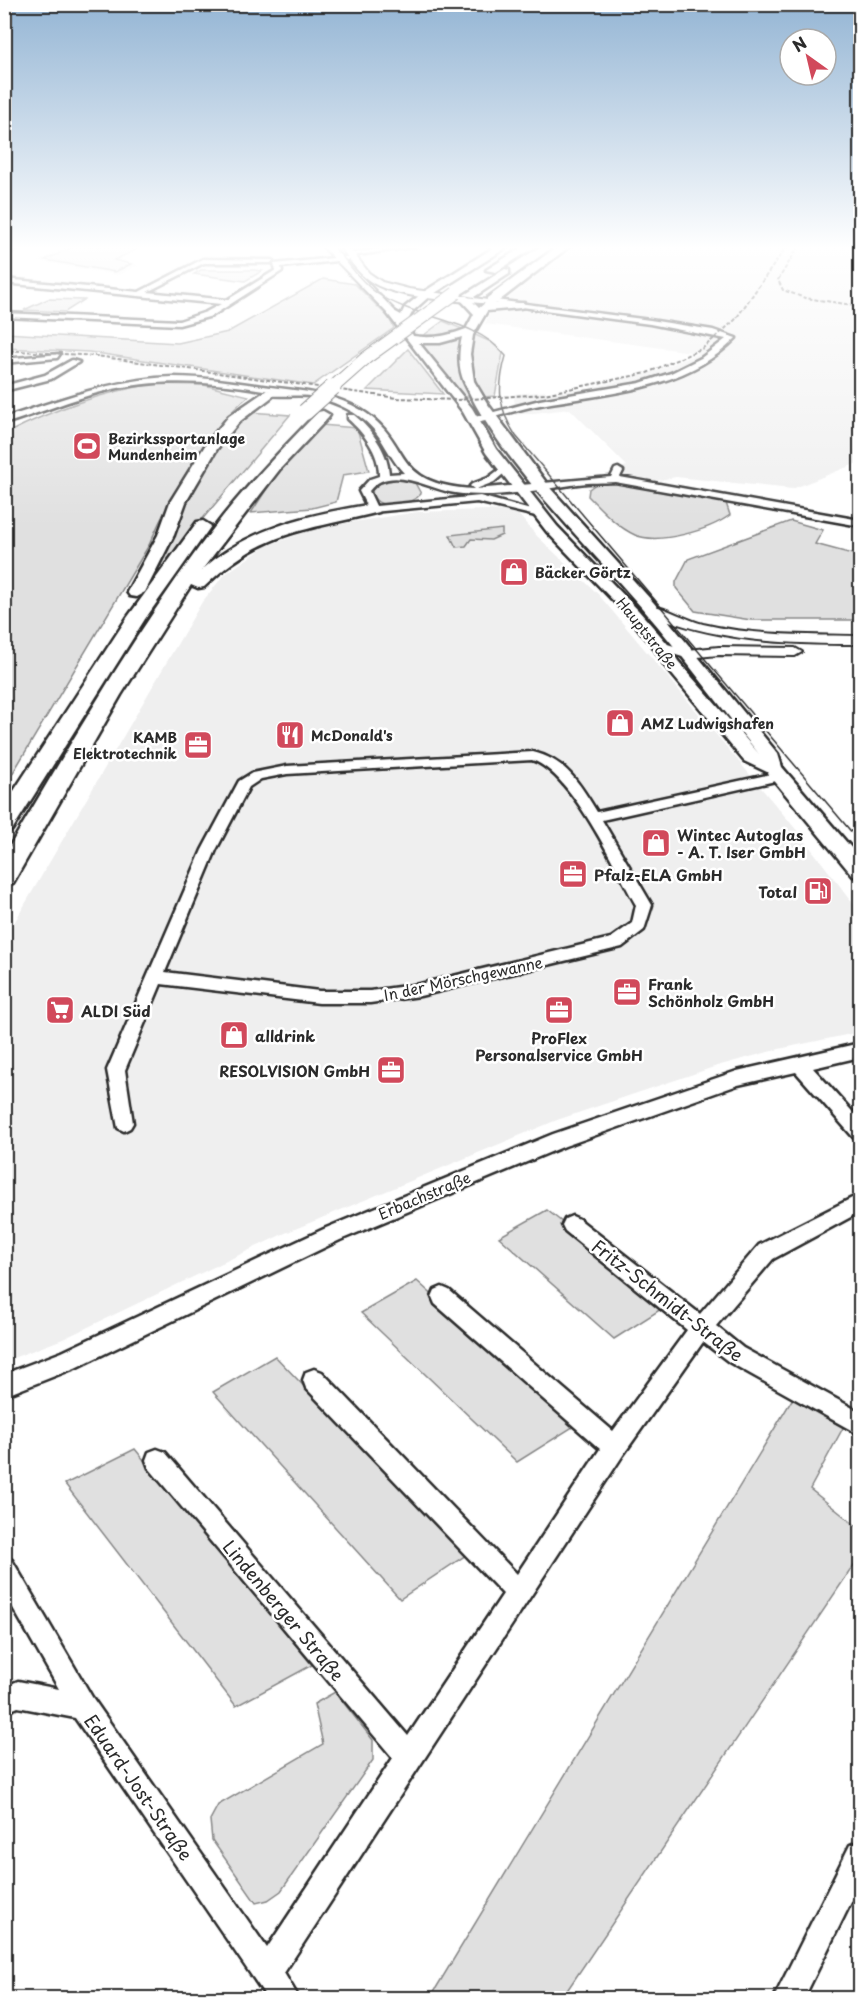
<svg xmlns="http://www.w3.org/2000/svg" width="865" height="2003" viewBox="0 0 865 2003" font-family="'Playpen Sans',sans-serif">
  <rect width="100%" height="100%" fill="#fff"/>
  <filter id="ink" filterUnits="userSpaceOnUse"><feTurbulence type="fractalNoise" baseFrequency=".0167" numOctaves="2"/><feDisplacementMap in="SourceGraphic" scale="12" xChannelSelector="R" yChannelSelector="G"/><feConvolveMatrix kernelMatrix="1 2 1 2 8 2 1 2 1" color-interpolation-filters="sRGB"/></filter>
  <g filter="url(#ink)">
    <g fill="#efefef">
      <path d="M 71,246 L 147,246 L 117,260 L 138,265 L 118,275 L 38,261 Z"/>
      <path d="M 576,246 L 860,246 L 860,462 L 792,489 L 676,477 L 637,484 L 616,480 L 616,469 L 627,466 L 570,409 L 515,415 L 514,394 L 546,391 L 546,394 L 590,388 L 656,371 L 699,353 L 485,324 L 490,312 L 509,295 Z"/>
      <path d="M 487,510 L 516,512 L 537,536 L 598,594 L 799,833 L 860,912 L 860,1032 L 779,1049 L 717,1066 L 557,1120 L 283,1234 L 63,1339 L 5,1361 L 4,940 L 202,602 L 225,574 L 266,546 L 320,527 L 418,512 Z"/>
    </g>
    <g fill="#e0e0e0" stroke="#868686" stroke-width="1.5">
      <path d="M 76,246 L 144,246 L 114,260 L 131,264 L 115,272 L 45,260 Z"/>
      <path d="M 201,270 L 254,270 L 262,271 L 245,281 L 194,274 Z"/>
      <path d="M 323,279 L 355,284 L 388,317 L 394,328 L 313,385 L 89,352 L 5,348 L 5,333 L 178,343 L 228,332 Z"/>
      <path d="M 48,299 L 84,300 L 65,312 L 24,310 Z"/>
      <path d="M 443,321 L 462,329 L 448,338 L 420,338 Z"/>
      <path d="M 473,334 L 491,342 L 503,353 L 495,396 L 483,397 C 471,375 469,358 473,334 Z"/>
      <path d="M 458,338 L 461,339 L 460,364 L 473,397 L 464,397 L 419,343 L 442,343 Z"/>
      <path d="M 408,349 L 443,394 L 367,390 Z"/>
      <path d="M 154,384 L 204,385 L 249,396 C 208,428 170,497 149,545 L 5,786 L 5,434 C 52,410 101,392 154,384 Z"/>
      <path d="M 249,412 L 290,415 L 163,566 L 158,565 C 181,512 206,452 249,412 Z"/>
      <path d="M 321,425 L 357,428 L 369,471 L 343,475 L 336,502 L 312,508 L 251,513 L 279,470 Z"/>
      <path d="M 397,479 L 415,483 L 421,494 C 409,507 366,513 373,485 Z"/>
      <path d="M 600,481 L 608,481 L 726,503 L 730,515 C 710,530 659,545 635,535 C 617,527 602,510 588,496 L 589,489 Z"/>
      <path d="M 791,521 L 823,530 L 815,544 L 860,556 L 860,620 L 751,620 L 695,611 L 676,588 L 676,582 L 688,559 Z"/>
      <path d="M 502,529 L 502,535 L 491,540 L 471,539 L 466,546 L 456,547 L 450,535 Z"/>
      <path d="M 547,1210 L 666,1306 L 614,1339 L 499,1237 Z"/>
      <path d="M 417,1281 L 576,1425 L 517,1462 L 361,1313 Z"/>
      <path d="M 275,1356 L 466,1555 L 400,1599 L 213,1392 Z"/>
      <path d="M 793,1398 L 844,1426 L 810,1489 L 860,1529 L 860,1556 L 562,1998 L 430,1998 Z"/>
      <path d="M 135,1449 L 312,1665 L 236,1706 L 65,1484 Z"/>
      <path d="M 335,1692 L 373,1740 L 373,1760 L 281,1891 L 268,1900 L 256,1903 L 212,1840 L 210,1820 L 218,1805 L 323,1744 L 314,1704 Z"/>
    </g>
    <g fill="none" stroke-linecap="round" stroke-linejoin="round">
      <g stroke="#2b2b2b" stroke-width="5">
        <g id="minor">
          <path d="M 13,246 L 22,246 L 4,256 L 4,251 Z"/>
          <path d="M 396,246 L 418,246 L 351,256 L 348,254 Z"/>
          <path d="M 353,256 L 355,259 L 281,267 L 282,271 L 212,316 L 179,325 L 4,317 L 4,313 L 179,321 L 206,312 L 221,304 L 4,283 L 4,279 L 139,292 L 203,259 L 273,260 L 271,263 L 204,263 L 147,292 L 227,300 L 276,270 L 274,264 Z"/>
          <path d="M 488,299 L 650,320 L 713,330 L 736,338 C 685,390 608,393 540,405 C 518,409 496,417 474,423 L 471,422 L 471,418 L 540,400 L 640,383 L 671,373 L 701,358 L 726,339 L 650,324 L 491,303 Z"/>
          <path d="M 60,354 L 57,358 L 4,363 L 4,359 Z"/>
          <path d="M 72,360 L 79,362 L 51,379 L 4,391 L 4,386 L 45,375 Z"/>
          <path d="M 173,377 C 211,377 249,385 286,389 C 312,392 338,396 361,410 C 415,443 387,484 474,489 L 470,486 L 472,484 L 488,478 L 504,466 L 509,469 L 494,482 L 476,489 L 611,477 L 615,469 L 618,468 L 623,471 L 620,477 L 860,520 L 860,526 L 615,482 C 603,483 590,482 578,484 C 537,490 496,499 455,493 C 428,489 390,463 369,491 L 376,506 L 480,496 L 545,514 L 540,517 L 477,502 L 373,512 L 368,509 L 359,491 L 370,479 L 379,476 C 380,454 364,433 348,419 L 348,415 L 354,415 C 371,429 388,451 389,474 L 404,473 C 394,463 388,450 380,438 C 365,414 336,401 309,396 C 298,394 269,398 263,394 L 270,391 C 215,382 160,377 105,391 C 71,399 38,414 4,424 L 4,418 C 60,400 113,379 173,377 Z"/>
          <path d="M 533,752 C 566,760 580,784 597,812 L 780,772 L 787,776 L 780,780 L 602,820 L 652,905 L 644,930 L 622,947 L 420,996 L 370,1003 L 319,1003 L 161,984 L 125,1070 L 133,1123 L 130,1128 L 124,1131 L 118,1128 L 107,1070 L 202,850 L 239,781 L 252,773 L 287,766 ZM 532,760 C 572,773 615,868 636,905 L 632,923 L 611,938 L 420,984 L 370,991 L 319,991 L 165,972 L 216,850 L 249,787 L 261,779 L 287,774 Z"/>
          <path d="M 860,1043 L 860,1057 L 813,1068 L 860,1120 L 860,1140 L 854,1138 L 796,1072 L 738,1085 L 565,1146 L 340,1240 L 75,1368 L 4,1396 L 4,1374 L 62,1352 L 326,1228 L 553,1134 L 737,1071 Z"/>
          <path d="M 860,1194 L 860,1212 L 773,1259 L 716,1326 L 743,1348 L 860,1412 L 860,1435 L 729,1362 L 703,1342 L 623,1455 L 284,1973 L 299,1998 L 267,1998 L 75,1718 L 18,1707 L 4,1713 L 4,1687 L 18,1681 L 59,1689 L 4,1592 L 4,1556 L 12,1560 L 92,1697 L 267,1948 L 393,1758 L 149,1468 L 146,1460 L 149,1452 L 157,1449 L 165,1452 L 408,1736 L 503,1594 L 306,1388 L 303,1380 L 306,1372 L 314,1369 L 322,1372 L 517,1574 L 600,1449 L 435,1304 L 432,1297 L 435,1290 L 442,1287 L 449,1290 L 613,1431 L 687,1330 L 565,1231 L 562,1225 L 565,1219 L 572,1216 L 579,1219 L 700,1314 L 759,1245 Z"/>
          <path d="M 860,1841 L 860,1884 L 804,1998 L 774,1998 L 850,1845 Z"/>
        </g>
      </g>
      <g stroke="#2b2b2b" stroke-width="4">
        <g id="tertiary">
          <path d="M 322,246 L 331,246 L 395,311 L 395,315 L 389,315 Z"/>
          <path d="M 339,246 L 348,246 L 369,273 L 382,282 L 409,289 L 495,301 L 491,304 C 458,300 393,300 367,279 C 356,271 348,257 339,246 Z"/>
          <path d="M 651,605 C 669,609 685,619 703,624 C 754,636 808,635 860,636 L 860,644 C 787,644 714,642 646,612 L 646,606 Z"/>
          <path d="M 661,642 L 687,650 L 719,647 L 795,648 L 802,652 L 795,656 L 719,655 L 686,658 L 656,649 L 654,646 Z"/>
        </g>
      </g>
      <g stroke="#2b2b2b" stroke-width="5">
        <path id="secondary" d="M 425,291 L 433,293 L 413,311 L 407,322 L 413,336 C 432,339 448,336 466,329 L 474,314 L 461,300 L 461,296 L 467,296 L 479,308 L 491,298 L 496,301 L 493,304 L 524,303 L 524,307 L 520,308 L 487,311 L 473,335 L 470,354 L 474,381 L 487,403 L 551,489 L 654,603 L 778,754 L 782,767 L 860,858 L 860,878 L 853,876 L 767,772 L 744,761 L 665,666 L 654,648 L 629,617 L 547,532 L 486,453 L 463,412 L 387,313 L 392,310 L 401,315 L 405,307 ZM 462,337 C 458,354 458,371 466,386 C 503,465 585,542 642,608 C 683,655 719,706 759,754 L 678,661 L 667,643 L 639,611 L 557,526 L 496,449 L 472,408 L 419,343 L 440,343 Z"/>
      </g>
      <g stroke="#2b2b2b" stroke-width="5">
        <g id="trunk">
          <path d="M 496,246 L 509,246 L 432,295 L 422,293 Z"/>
          <path d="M 524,246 L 537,246 L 496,272 L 486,270 Z"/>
          <path d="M 558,246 L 570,246 L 495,304 L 487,304 L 487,298 Z"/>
          <path d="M 505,269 L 509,270 L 509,274 L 474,297 L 464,295 Z"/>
          <path d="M 267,390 L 272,391 L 272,397 L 239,422 L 217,449 L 186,502 L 174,535 L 145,592 L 136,597 L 130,596 L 127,592 L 158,535 L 170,502 L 206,444 L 229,416 Z"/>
          <path d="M 323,411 L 330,415 L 328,418 L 280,469 L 201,571 C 248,527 312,514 373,504 L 381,509 L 379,512 C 305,531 263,530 204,587 L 198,588 L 191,585 L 121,695 L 13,883 L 4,885 L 4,856 C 73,740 140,622 223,516 C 253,479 285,446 318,412 Z"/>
          <path d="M 203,521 L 211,526 L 145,619 L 12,830 L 4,833 L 4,806 L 127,618 L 197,522 Z"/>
        </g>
      </g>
      <use href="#minor" fill="#fff" fill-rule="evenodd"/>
      <use href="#tertiary" fill="#fff" fill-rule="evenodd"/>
      <use href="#secondary" fill="#fff" fill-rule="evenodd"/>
      <use href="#trunk" fill="#fff" fill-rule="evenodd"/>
      <path stroke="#2b2b2b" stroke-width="1.5" d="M 334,246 C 347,262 361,282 378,294 C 417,320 474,317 506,356 C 497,387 498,409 516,436 L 860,842"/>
      <g stroke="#2b2b2b" stroke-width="2" stroke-dasharray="4 2" stroke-linecap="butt">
        <path d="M 799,246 L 778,280 L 783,290 L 805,298 L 860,306"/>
        <path d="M 4,350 L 96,356 L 397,398 L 456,400 L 544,394 L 647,373 L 703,348 L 735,320 L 787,246"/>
      </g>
      <g stroke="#2b2b2b" stroke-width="14" stroke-linecap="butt">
        <path id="trunk-bridge-far1" d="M 331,389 L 366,358 L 456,293"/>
      </g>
      <g stroke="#2b2b2b" stroke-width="18" stroke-linecap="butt">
        <path id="trunk-bridge" d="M 305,412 L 333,387"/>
      </g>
      <use href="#trunk-bridge-far1" stroke="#fff" stroke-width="12"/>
      <use href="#trunk-bridge" stroke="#fff" stroke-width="16"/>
    </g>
  </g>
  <linearGradient id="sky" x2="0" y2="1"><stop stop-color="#94b5d4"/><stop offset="0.47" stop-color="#fff"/><stop offset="1" stop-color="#fff" stop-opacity="0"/></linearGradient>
  <rect width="865" height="527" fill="url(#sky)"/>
  <defs>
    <g id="stadium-square" transform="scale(1.5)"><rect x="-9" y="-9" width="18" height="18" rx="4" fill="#d1495b" stroke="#fff"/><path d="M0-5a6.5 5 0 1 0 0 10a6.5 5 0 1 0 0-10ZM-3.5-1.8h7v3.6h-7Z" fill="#fff"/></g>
    <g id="shop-square" transform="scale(1.5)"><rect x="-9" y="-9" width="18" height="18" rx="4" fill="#d1495b" stroke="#fff"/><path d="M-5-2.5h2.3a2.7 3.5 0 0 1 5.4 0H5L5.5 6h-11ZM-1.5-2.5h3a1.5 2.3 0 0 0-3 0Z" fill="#fff"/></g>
    <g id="restaurant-square" transform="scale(1.5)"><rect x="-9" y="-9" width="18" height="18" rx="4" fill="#d1495b" stroke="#fff"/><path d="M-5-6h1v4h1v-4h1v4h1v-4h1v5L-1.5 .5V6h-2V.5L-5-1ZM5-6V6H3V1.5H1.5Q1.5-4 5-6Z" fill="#fff"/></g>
    <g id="office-square" transform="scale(1.5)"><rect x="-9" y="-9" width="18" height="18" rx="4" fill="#d1495b" stroke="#fff"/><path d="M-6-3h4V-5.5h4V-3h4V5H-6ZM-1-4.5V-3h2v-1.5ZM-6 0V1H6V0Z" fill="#fff"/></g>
    <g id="fuel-square" transform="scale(1.5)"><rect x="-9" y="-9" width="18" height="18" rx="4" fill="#d1495b" stroke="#fff"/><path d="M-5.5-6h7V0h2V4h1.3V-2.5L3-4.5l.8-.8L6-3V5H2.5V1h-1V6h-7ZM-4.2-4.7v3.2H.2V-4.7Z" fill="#fff"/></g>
    <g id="supermarket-square" transform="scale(1.5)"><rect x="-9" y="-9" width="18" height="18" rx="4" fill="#d1495b" stroke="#fff"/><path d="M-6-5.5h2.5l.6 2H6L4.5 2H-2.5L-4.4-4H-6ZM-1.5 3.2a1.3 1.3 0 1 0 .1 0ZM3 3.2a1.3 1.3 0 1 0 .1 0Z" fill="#fff"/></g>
  </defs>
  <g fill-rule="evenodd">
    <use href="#stadium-square" x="87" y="446"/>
    <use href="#shop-square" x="514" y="572"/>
    <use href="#shop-square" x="620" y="723"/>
    <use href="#restaurant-square" x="290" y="735"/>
    <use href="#office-square" x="198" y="745"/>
    <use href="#shop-square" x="656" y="843"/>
    <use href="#office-square" x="573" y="874"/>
    <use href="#fuel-square" x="818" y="891"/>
    <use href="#office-square" x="627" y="992"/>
    <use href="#supermarket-square" x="60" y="1010"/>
    <use href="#office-square" x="559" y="1010"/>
    <use href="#shop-square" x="234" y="1035"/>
    <use href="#office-square" x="391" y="1070"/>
  </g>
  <g text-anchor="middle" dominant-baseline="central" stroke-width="5" stroke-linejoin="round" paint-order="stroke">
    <g font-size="14" font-weight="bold" fill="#2b2b2b" stroke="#fff" text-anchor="start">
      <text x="108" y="438">Bezirkssportanlage<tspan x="108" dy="16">Mundenheim</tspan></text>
      <text x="535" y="572">Bäcker Görtz</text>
      <text x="641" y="723">AMZ Ludwigshafen</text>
      <text x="311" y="735">McDonald's</text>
      <text x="177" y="737" text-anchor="end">KAMB<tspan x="177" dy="16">Elektrotechnik</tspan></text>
    </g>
    <g font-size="14" fill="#2b2b2b" stroke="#fff">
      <text transform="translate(647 633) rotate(51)">Hauptstraße</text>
    </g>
    <g font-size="15" font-weight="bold" fill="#2b2b2b" stroke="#fff" text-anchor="start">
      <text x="677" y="834">Wintec Autoglas<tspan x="677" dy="17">- A. T. Iser GmbH</tspan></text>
      <text x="594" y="874">Pfalz-ELA GmbH</text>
      <text x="797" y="891" text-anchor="end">Total</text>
      <text x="648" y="983">Frank<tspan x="648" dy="17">Schönholz GmbH</tspan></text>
      <text x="81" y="1010">ALDI Süd</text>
      <text x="255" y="1035">alldrink</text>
      <text x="559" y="1037" text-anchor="middle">ProFlex<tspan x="559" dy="17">Personalservice GmbH</tspan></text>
      <text x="370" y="1070" text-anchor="end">RESOLVISION GmbH</text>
    </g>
    <g font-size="15" fill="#2b2b2b" stroke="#fff">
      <text transform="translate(463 978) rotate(-12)">In der Mörschgewanne</text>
      <text transform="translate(424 1195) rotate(-23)">Erbachstraße</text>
    </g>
    <g font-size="18" fill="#2b2b2b" stroke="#fff">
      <text transform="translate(668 1300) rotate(38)">Fritz-Schmidt-Straße</text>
      <text transform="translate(284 1610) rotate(50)">Lindenberger Straße</text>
      <text transform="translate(139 1787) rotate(55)">Eduard-Jost-Straße</text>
    </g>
  </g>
  <rect width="865" height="2003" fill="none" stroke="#fff" stroke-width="24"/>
  <rect x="12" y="12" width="841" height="1979" fill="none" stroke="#2b2b2b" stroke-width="2" filter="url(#ink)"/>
  <g transform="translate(808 57) rotate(326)"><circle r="28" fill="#ffffff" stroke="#aaaaaa" stroke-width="1.5"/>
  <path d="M0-4.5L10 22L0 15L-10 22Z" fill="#d1495b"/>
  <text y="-9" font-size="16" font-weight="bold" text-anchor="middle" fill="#2b2b2b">N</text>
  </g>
</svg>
